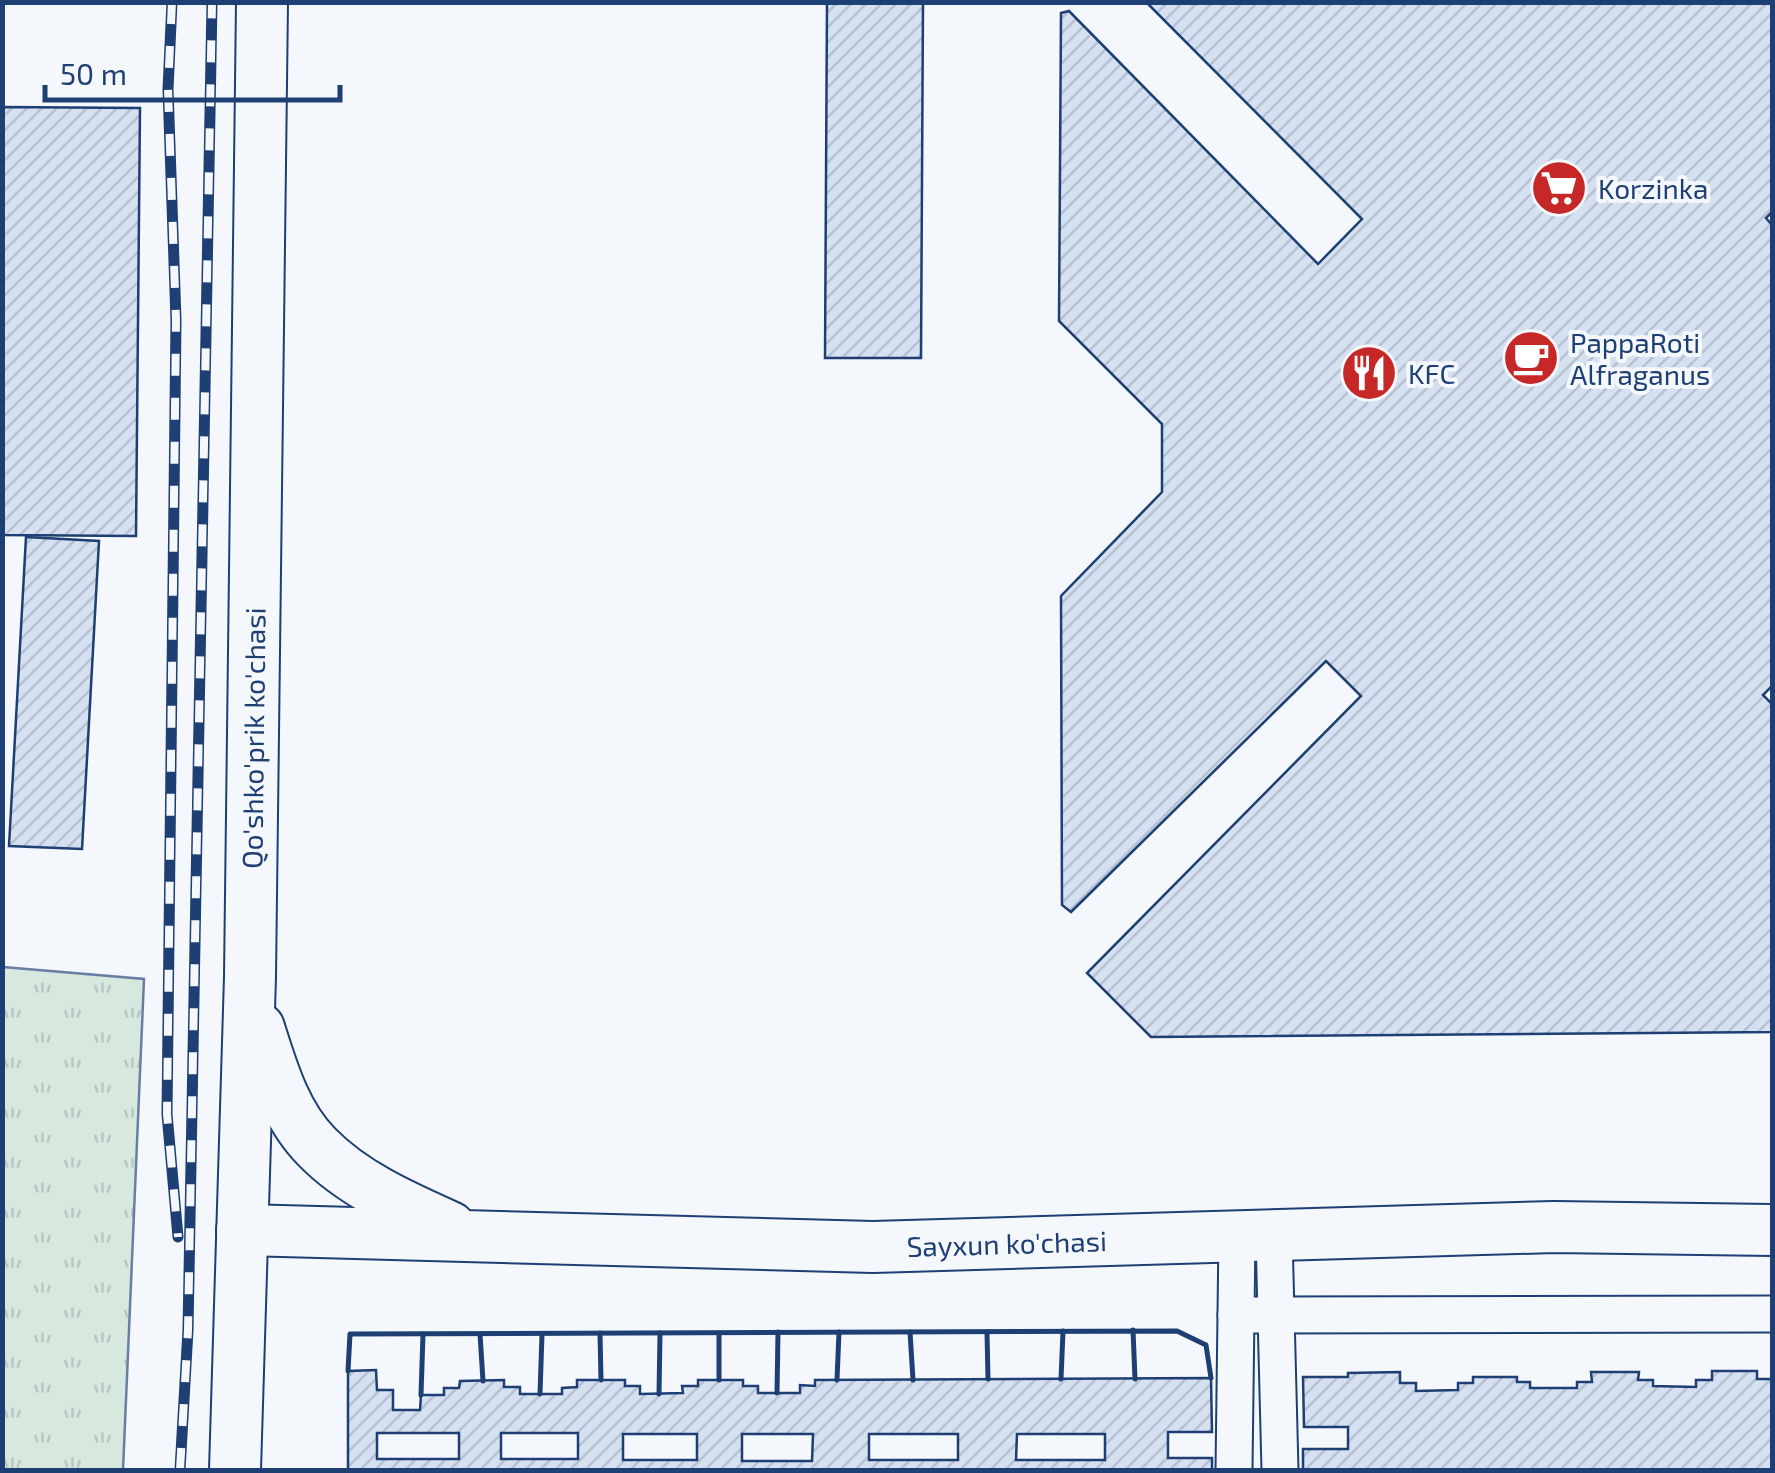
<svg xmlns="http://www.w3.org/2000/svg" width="1775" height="1473" viewBox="0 0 1775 1473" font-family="'Exo 2',sans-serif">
  <defs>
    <pattern id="grass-tufts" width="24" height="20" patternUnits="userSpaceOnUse" patternTransform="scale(2.5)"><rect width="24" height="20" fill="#d7e8df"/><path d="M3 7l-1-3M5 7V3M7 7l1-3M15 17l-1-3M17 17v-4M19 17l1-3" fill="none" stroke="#b8c8c3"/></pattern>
    <pattern id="building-hatch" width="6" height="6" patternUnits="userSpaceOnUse" patternTransform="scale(2.5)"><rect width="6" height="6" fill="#d5e0f0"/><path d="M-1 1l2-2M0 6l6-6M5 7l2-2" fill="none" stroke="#b6c1d1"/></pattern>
  </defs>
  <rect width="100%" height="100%" fill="#f4f7fb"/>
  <path fill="url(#grass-tufts)" stroke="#687fa3" stroke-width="2.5" d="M 3,967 L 144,979 L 123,1470 L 3,1470 Z"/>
  <g fill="url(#building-hatch)" stroke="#1d3f73" stroke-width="2.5" fill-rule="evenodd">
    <path d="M 827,2 L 923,2 L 921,358 L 825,358 Z"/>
    <path d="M 1146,2 L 1772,2 L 1772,212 L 1766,218 L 1772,225 L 1772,686 L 1763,695 L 1772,704 L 1772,1032 L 1151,1037 L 1087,973 L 1361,696 L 1326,661 L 1071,912 L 1062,905 L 1061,596 L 1162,492 L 1162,424 L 1059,321 L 1061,13 L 1069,11 L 1318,264 L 1362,219 Z"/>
    <path d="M 2,107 L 140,108 L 136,536 L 2,535 Z"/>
    <path d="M 26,537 L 99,541 L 82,849 L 9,846 Z"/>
    <path d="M 376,1370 L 377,1390 L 393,1390 L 393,1410 L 420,1410 L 421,1395 L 444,1395 L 444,1388 L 459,1388 L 460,1381 L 504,1380 L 504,1387 L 520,1387 L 520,1394 L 562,1394 L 562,1388 L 577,1387 L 577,1380 L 625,1380 L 625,1386 L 640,1386 L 640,1394 L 683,1393 L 682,1386 L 698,1386 L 698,1380 L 743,1380 L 743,1386 L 758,1386 L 758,1393 L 800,1393 L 800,1385 L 815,1386 L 815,1380 L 1211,1378 L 1212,1432 L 1168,1432 L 1168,1458 L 1212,1458 L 1212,1470 L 348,1470 L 348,1371 ZM 377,1433 L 459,1433 L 459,1459 L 377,1459 ZM 501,1433 L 578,1433 L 578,1459 L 501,1459 ZM 623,1434 L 697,1434 L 697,1460 L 623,1460 ZM 742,1434 L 813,1434 L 812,1461 L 742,1461 ZM 869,1434 L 958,1434 L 958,1460 L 869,1460 ZM 1017,1434 L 1105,1434 L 1105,1460 L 1016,1460 Z"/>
    <path d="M 1712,1371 L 1757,1371 L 1757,1379 L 1772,1379 L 1772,1470 L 1303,1470 L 1303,1449 L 1348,1449 L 1348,1427 L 1304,1427 L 1303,1377 L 1348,1377 L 1348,1373 L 1400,1372 L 1400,1383 L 1416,1383 L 1416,1391 L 1458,1390 L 1458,1383 L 1473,1383 L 1473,1377 L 1517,1377 L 1517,1382 L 1530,1382 L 1530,1388 L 1577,1388 L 1577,1382 L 1592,1382 L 1591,1372 L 1639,1372 L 1638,1380 L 1653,1380 L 1653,1386 L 1696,1387 L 1696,1380 L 1712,1380 Z"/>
  </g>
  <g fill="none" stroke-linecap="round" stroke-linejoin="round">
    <g stroke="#1d3f73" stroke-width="39">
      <g id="street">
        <path d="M 1274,1236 L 1280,1470"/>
        <path d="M 1236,1315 L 1772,1314"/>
        <path d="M 1234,1470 L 1237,1236"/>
      </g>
    </g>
    <g stroke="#1d3f73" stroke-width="54">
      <g id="secondary">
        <path d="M 259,1028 C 272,1069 285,1115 317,1147 C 353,1184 403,1206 450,1227"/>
        <path id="s1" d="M 242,1230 L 873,1247 L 1554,1227 L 1772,1230"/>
        <path id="s2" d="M 235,1470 L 250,977 L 262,2"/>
      </g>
    </g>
    <use href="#street" stroke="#f4f7fb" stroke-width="35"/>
    <use href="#secondary" stroke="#f4f7fb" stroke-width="50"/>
    <g stroke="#1d3f73" stroke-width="11">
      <g id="rail">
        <path d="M 172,2 L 168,89 L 176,320 L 167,1114 L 178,1237"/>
        <path d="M 180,1470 L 188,1330 L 212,2"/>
      </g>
    </g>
    <use href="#rail" stroke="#f4f7fb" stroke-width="8" stroke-dasharray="22" stroke-linecap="butt"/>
    <g stroke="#1d3f73" stroke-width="5">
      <path d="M 1133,1330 L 1135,1379"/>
      <path d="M 910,1332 L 913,1380"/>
      <path d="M 987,1332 L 988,1379"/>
      <path d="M 600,1333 L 601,1380"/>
      <path d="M 480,1334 L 483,1381"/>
      <path d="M 348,1371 L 350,1334 L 1177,1331 L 1206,1345 L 1211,1378"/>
      <path d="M 1061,1379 L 1063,1331"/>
      <path d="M 719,1380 L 719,1333"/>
      <path d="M 837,1380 L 839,1332"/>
      <path d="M 777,1393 L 778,1332"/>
      <path d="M 540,1394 L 542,1334"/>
      <path d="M 659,1394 L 660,1333"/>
      <path d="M 421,1395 L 423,1334"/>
    </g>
  </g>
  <defs>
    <g id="supermarket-disc" transform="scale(2.875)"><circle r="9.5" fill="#c62828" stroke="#f4f7fb"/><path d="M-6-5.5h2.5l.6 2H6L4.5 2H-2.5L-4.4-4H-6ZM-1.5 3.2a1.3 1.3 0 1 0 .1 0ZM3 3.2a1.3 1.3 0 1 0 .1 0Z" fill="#fff"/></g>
    <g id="cafe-disc" transform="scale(2.875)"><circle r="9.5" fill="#c62828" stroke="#f4f7fb"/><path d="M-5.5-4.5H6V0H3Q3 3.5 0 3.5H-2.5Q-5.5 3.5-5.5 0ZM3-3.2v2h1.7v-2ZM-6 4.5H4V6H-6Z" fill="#fff"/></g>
    <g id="restaurant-disc" transform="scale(2.875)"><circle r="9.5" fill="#c62828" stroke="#f4f7fb"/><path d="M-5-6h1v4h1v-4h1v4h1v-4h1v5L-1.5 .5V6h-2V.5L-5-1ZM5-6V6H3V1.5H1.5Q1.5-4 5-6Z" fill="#fff"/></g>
  </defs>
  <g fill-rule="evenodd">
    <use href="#supermarket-disc" x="1559" y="188"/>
    <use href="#cafe-disc" x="1531" y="358"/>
    <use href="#restaurant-disc" x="1369" y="373"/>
  </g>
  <g text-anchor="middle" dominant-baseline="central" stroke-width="8" stroke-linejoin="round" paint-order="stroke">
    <g font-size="28" fill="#1d3f73" stroke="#f4f7fb" text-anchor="start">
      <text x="1598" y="188">Korzinka</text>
      <text x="1570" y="342">PappaRoti<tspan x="1570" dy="32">Alfraganus</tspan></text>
      <text x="1408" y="373">KFC</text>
    </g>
    <g font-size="28" fill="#1d3f73" stroke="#f4f7fb">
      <text stroke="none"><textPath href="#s2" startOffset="732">Qo'shko'prik ko'chasi</textPath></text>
      <text stroke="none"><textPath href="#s1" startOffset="765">Sayxun ko'chasi</textPath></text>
    </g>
  </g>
  <rect width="1775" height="1473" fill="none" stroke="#1d3f73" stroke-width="10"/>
  <path d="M45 85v15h295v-15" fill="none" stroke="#1d3f73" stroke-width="5"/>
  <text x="60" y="85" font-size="30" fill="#1d3f73" stroke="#f4f7fb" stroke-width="8" paint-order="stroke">50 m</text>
</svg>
